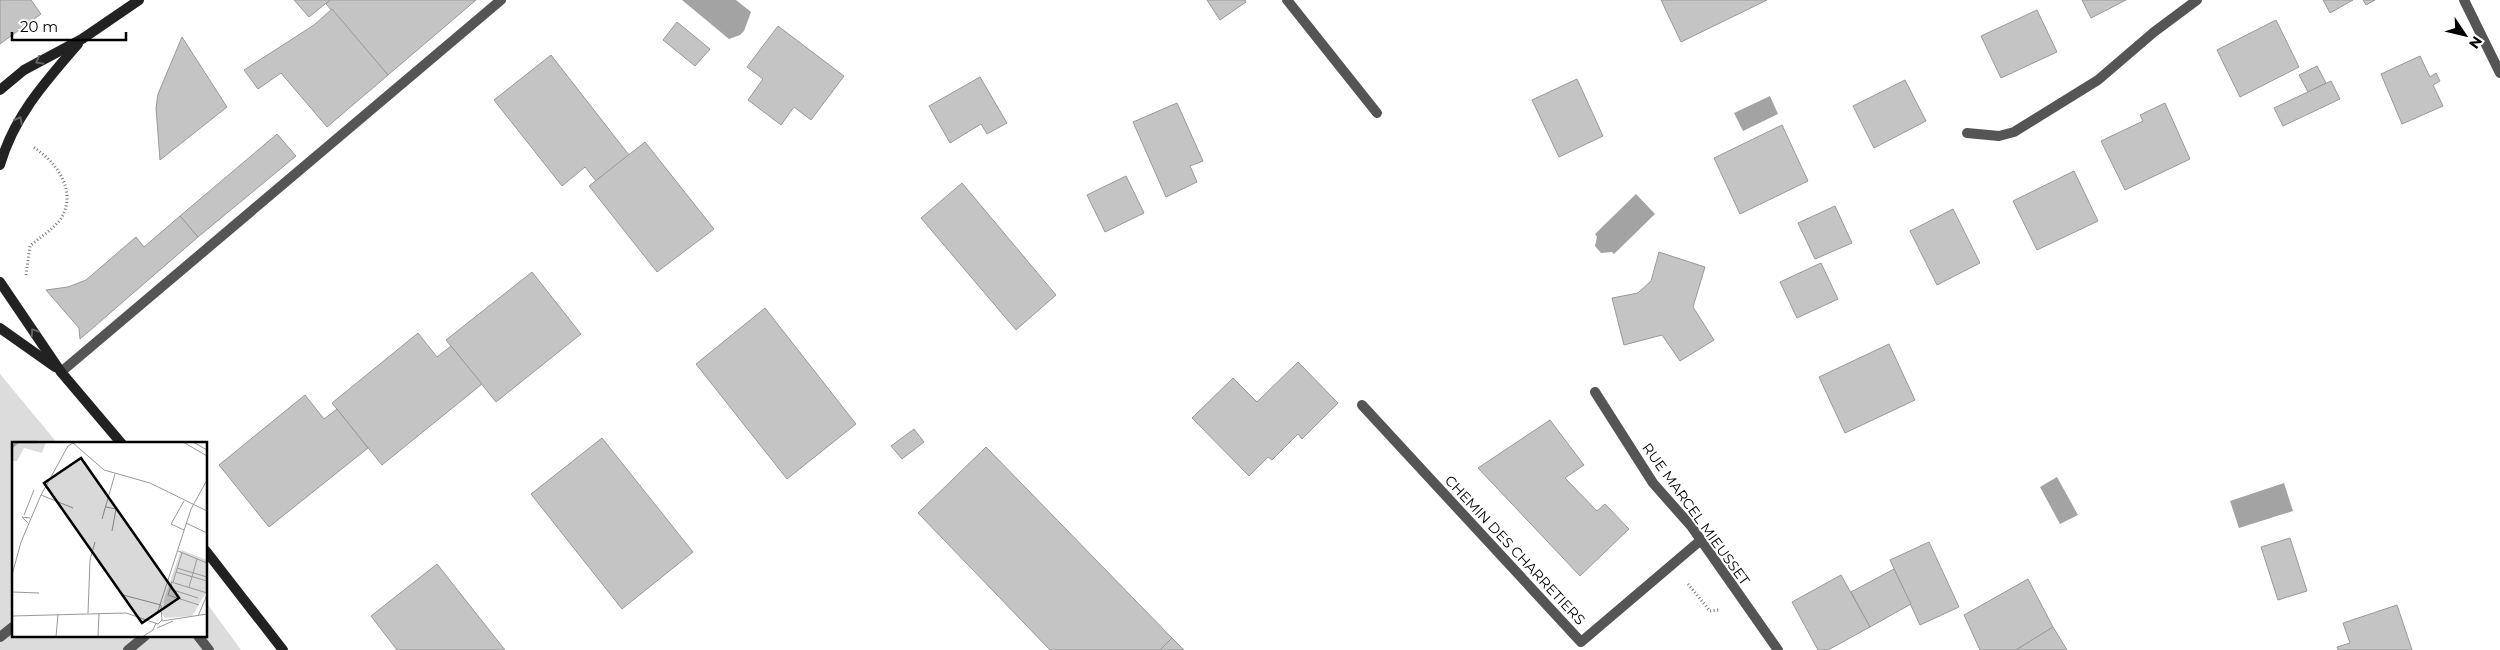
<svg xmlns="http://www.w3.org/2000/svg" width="2500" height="650" viewBox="0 0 2500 650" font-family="Montserrat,sans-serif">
  <rect width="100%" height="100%" fill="#fff"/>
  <path fill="#dcdcdc" d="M 0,374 L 58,444 L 14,444 L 14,636 L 206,636 L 206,602 L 241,650 L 0,650 Z"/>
  <g fill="#a3a3a3">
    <path d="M 682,0 L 736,0 L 751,12 L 744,31 L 740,35 L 729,39 Z"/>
    <path d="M 1770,96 L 1778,114 L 1743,131 L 1734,113 Z"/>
    <path d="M 1636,194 L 1655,214 L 1614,254 L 1612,252 L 1601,253 L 1595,246 L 1597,237 L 1595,234 Z"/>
    <path d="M 2057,477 L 2078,515 L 2060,524 L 2040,487 Z"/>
    <path d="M 2284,483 L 2293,511 L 2239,528 L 2230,501 Z"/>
  </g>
  <g fill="#c4c4c4" stroke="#999">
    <path d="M 0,0 L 31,0 L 41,14 L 0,44 Z"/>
    <path d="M 294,0 L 330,0 L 309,17 Z"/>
    <path d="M 330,0 L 476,0 L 388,75 L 326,4 Z"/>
    <path d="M 1207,0 L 1245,0 L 1246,2 L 1220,20 Z"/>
    <path d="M 1661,0 L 1767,0 L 1681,42 Z"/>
    <path d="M 2082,0 L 2126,0 L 2091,18 Z"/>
    <path d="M 2323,0 L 2353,0 L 2330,13 Z"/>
    <path d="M 2363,0 L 2375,0 L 2366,5 Z"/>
    <path d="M 332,9 L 388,75 L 327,127 L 281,73 L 258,89 L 244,70 L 314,25 Z"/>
    <path d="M 2037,10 L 2057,52 L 2001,78 L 1981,36 Z"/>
    <path d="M 2276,20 L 2299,67 L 2240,97 L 2217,50 Z"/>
    <path d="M 677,22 L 710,49 L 695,66 L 663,40 Z"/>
    <path d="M 778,26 L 844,76 L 811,120 L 794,107 L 781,125 L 748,100 L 763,79 L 747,67 Z"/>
    <path d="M 182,37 L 227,107 L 160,160 L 156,108 L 158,94 Z"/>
    <path d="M 551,55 L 629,155 L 596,181 L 585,167 L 562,186 L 494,100 Z"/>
    <path d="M 2420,56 L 2430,77 L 2436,73 L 2440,81 L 2433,85 L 2443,106 L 2402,124 L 2381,74 Z"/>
    <path d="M 2317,66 L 2326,83 L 2308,92 L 2299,75 Z"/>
    <path d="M 980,77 L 1007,123 L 987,134 L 981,124 L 950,143 L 929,106 Z"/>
    <path d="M 1577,79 L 1603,136 L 1559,157 L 1532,100 Z"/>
    <path d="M 1905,80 L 1926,121 L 1874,148 L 1853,106 Z"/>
    <path d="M 2331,81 L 2340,99 L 2283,126 L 2274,108 Z"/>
    <path d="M 1177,103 L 1203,161 L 1190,166 L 1197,182 L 1166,197 L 1133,122 Z"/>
    <path d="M 2165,103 L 2190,159 L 2125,190 L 2101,141 L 2143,121 L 2140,115 Z"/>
    <path d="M 1782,125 L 1808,181 L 1740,214 L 1714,158 Z"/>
    <path d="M 277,134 L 296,156 L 198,237 L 180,216 Z"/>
    <path d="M 645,142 L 714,229 L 657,272 L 589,186 Z"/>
    <path d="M 2074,171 L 2098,221 L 2037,250 L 2013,201 Z"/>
    <path d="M 1126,176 L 1144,213 L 1105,232 L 1087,195 Z"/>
    <path d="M 962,183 L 1056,295 L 1016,330 L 921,218 Z"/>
    <path d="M 1835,206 L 1852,243 L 1815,259 L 1798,223 Z"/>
    <path d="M 1953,209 L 1980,263 L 1937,285 L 1910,231 Z"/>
    <path d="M 180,216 L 198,237 L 80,339 L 79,328 L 46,290 L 68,287 L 86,280 L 136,237 L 144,247 Z"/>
    <path d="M 1659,252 L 1705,267 L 1693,307 L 1714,340 L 1680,361 L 1662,335 L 1624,345 L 1612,298 L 1638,293 L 1651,281 Z"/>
    <path d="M 1821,263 L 1838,299 L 1797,318 L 1780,282 Z"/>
    <path d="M 532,272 L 581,334 L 496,402 L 446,340 Z"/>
    <path d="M 765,308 L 856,424 L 787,479 L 696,364 Z"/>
    <path d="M 418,333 L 437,357 L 451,346 L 482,384 L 382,465 L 332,403 Z"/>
    <path d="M 1889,344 L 1915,400 L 1845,433 L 1819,377 Z"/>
    <path d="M 1298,362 L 1338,403 L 1302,439 L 1298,434 L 1272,460 L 1268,457 L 1249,476 L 1192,418 L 1233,378 L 1257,402 Z"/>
    <path d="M 305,395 L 324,419 L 337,409 L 368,448 L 269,527 L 219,465 Z"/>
    <path d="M 1550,420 L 1584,465 L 1565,478 L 1597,511 L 1605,504 L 1629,529 L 1580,576 L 1478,468 Z"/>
    <path d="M 914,429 L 924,442 L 902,459 L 891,446 Z"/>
    <path d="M 602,438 L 693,552 L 622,609 L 531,494 Z"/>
    <path d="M 986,447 L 1172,638 L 1160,650 L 1050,650 L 918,513 Z"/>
    <path d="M 2290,538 L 2307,591 L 2278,600 L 2261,547 Z"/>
    <path d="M 1929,542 L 1959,607 L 1920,625 L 1890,560 Z"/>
    <path d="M 437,564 L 505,650 L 397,650 L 371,616 Z"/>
    <path d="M 1894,569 L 1911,604 L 1870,627 L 1851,592 Z"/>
    <path d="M 1841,575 L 1870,627 L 1828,650 L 1818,650 L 1792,602 Z"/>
    <path d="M 2028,579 L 2053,627 L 2016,650 L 1980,650 L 1964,615 Z"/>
    <path d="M 2397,605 L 2412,650 L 2338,650 L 2337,647 L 2350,643 L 2343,623 Z"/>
    <path d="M 2053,627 L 2067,650 L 2016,650 Z"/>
    <path d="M 1172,638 L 1184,650 L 1160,650 Z"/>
  </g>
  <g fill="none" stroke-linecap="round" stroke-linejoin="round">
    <g stroke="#777" stroke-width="3" stroke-dasharray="1 2.5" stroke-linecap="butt">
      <path d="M 26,275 L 30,246 C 39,238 52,230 60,220 C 79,192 56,161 33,147"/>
      <path d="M 1688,584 L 1710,611 L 1719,610"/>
    </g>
    <g stroke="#555" stroke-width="10">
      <path d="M 61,372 L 501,0"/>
      <path d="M 1595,392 L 1653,483 L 1691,526 L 1778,650"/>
      <path d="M 198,636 L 209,650"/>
      <path d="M 0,637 L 14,626"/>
      <path d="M 128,650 L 145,636"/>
    </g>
    <g stroke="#555" stroke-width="10">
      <path d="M 1287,0 L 1377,113"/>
      <path d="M 2464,0 L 2500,73"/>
      <path d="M 1967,133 L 1999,136 L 2014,132 L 2098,80 L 2154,32 L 2197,0"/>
      <path d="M 1362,405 L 1581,642 L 1701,540"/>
    </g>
    <g stroke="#222" stroke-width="10">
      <path d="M 0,90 L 24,70 L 82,39 L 139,0"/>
      <path d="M 0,165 C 14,116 46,81 78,44"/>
      <path d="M 0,282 L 61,372 L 122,444"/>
      <path d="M 0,328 L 55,367"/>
      <path d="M 206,551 L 283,650"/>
    </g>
  </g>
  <defs><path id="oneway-chevron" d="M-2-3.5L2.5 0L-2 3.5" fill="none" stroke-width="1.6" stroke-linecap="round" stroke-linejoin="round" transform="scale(1.25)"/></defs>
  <g stroke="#646464">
    <use href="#oneway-chevron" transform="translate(39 61) rotate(151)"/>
    <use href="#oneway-chevron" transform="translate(19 120) rotate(-62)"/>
    <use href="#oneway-chevron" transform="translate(34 332) rotate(-124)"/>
  </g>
  <g text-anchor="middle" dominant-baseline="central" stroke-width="4" stroke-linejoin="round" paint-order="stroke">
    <g font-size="14" fill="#000" stroke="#fff">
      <text transform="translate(1696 514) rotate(54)">RUE MARCEL MIEUSSET</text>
      <text transform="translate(1515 550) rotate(47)">CHEMIN DES CHARRETIERS</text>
    </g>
  </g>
  <g transform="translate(12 442)">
    <rect width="195" height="195" fill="#fff"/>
    <path d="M 0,0 L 34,0 L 30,11 L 12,6 L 5,19 L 0,19 ZM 169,108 L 195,118 L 195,149 L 180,174 L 153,176 L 150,172 L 153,154 Z" fill="#dcdcdc"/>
    <path fill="none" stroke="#a3a3a3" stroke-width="2.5" d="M 0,5 L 6,0 L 25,0"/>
    <path fill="none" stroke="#999" stroke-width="1" d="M 171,0 L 195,14M 181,0 L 195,8M 61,1 L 92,28 L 138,41 L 195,69M 29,53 L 61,66M 172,59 L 159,82 L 172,88M 94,65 L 104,67 L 100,89M 12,73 L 22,48M 90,77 L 103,32M 16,81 L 10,75 L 18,76M 174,81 L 195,91M 166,109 L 195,121M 165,126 L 195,135M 164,130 L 195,139M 0,133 L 9,100 L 29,53 L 56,4 L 61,1M 159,140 L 195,151M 160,140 L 156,153 L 187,163M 161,140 L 170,111M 177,145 L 185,117M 158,147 L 186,156M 0,150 L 27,151M 111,153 L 149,163M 76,171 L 78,118 L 83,100M 145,172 L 179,67 L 195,38M 0,174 L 114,171 L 146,182 L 150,178 L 149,163M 186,174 L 195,153M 150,179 L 195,172M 145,186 L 161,179M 44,195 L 46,172M 86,195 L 87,171M 130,195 L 141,188 L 144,181"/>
    <path fill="#000" fill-opacity="0.15" stroke="#000" stroke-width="2.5" d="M 69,16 L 167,156 L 130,181 L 32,41 Z"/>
    <rect width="195" height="195" fill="none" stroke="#000" stroke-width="2.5"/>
  </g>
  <g transform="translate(2465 35) rotate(125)" stroke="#ffffff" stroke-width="4" paint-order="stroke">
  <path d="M0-4L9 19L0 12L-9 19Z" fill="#000000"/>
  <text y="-8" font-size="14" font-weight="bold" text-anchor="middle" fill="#000000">N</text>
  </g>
  <path d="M12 32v8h114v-8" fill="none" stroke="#000000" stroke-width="2.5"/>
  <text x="20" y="32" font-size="15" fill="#000000" stroke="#ffffff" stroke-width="4" paint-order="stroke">20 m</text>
</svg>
